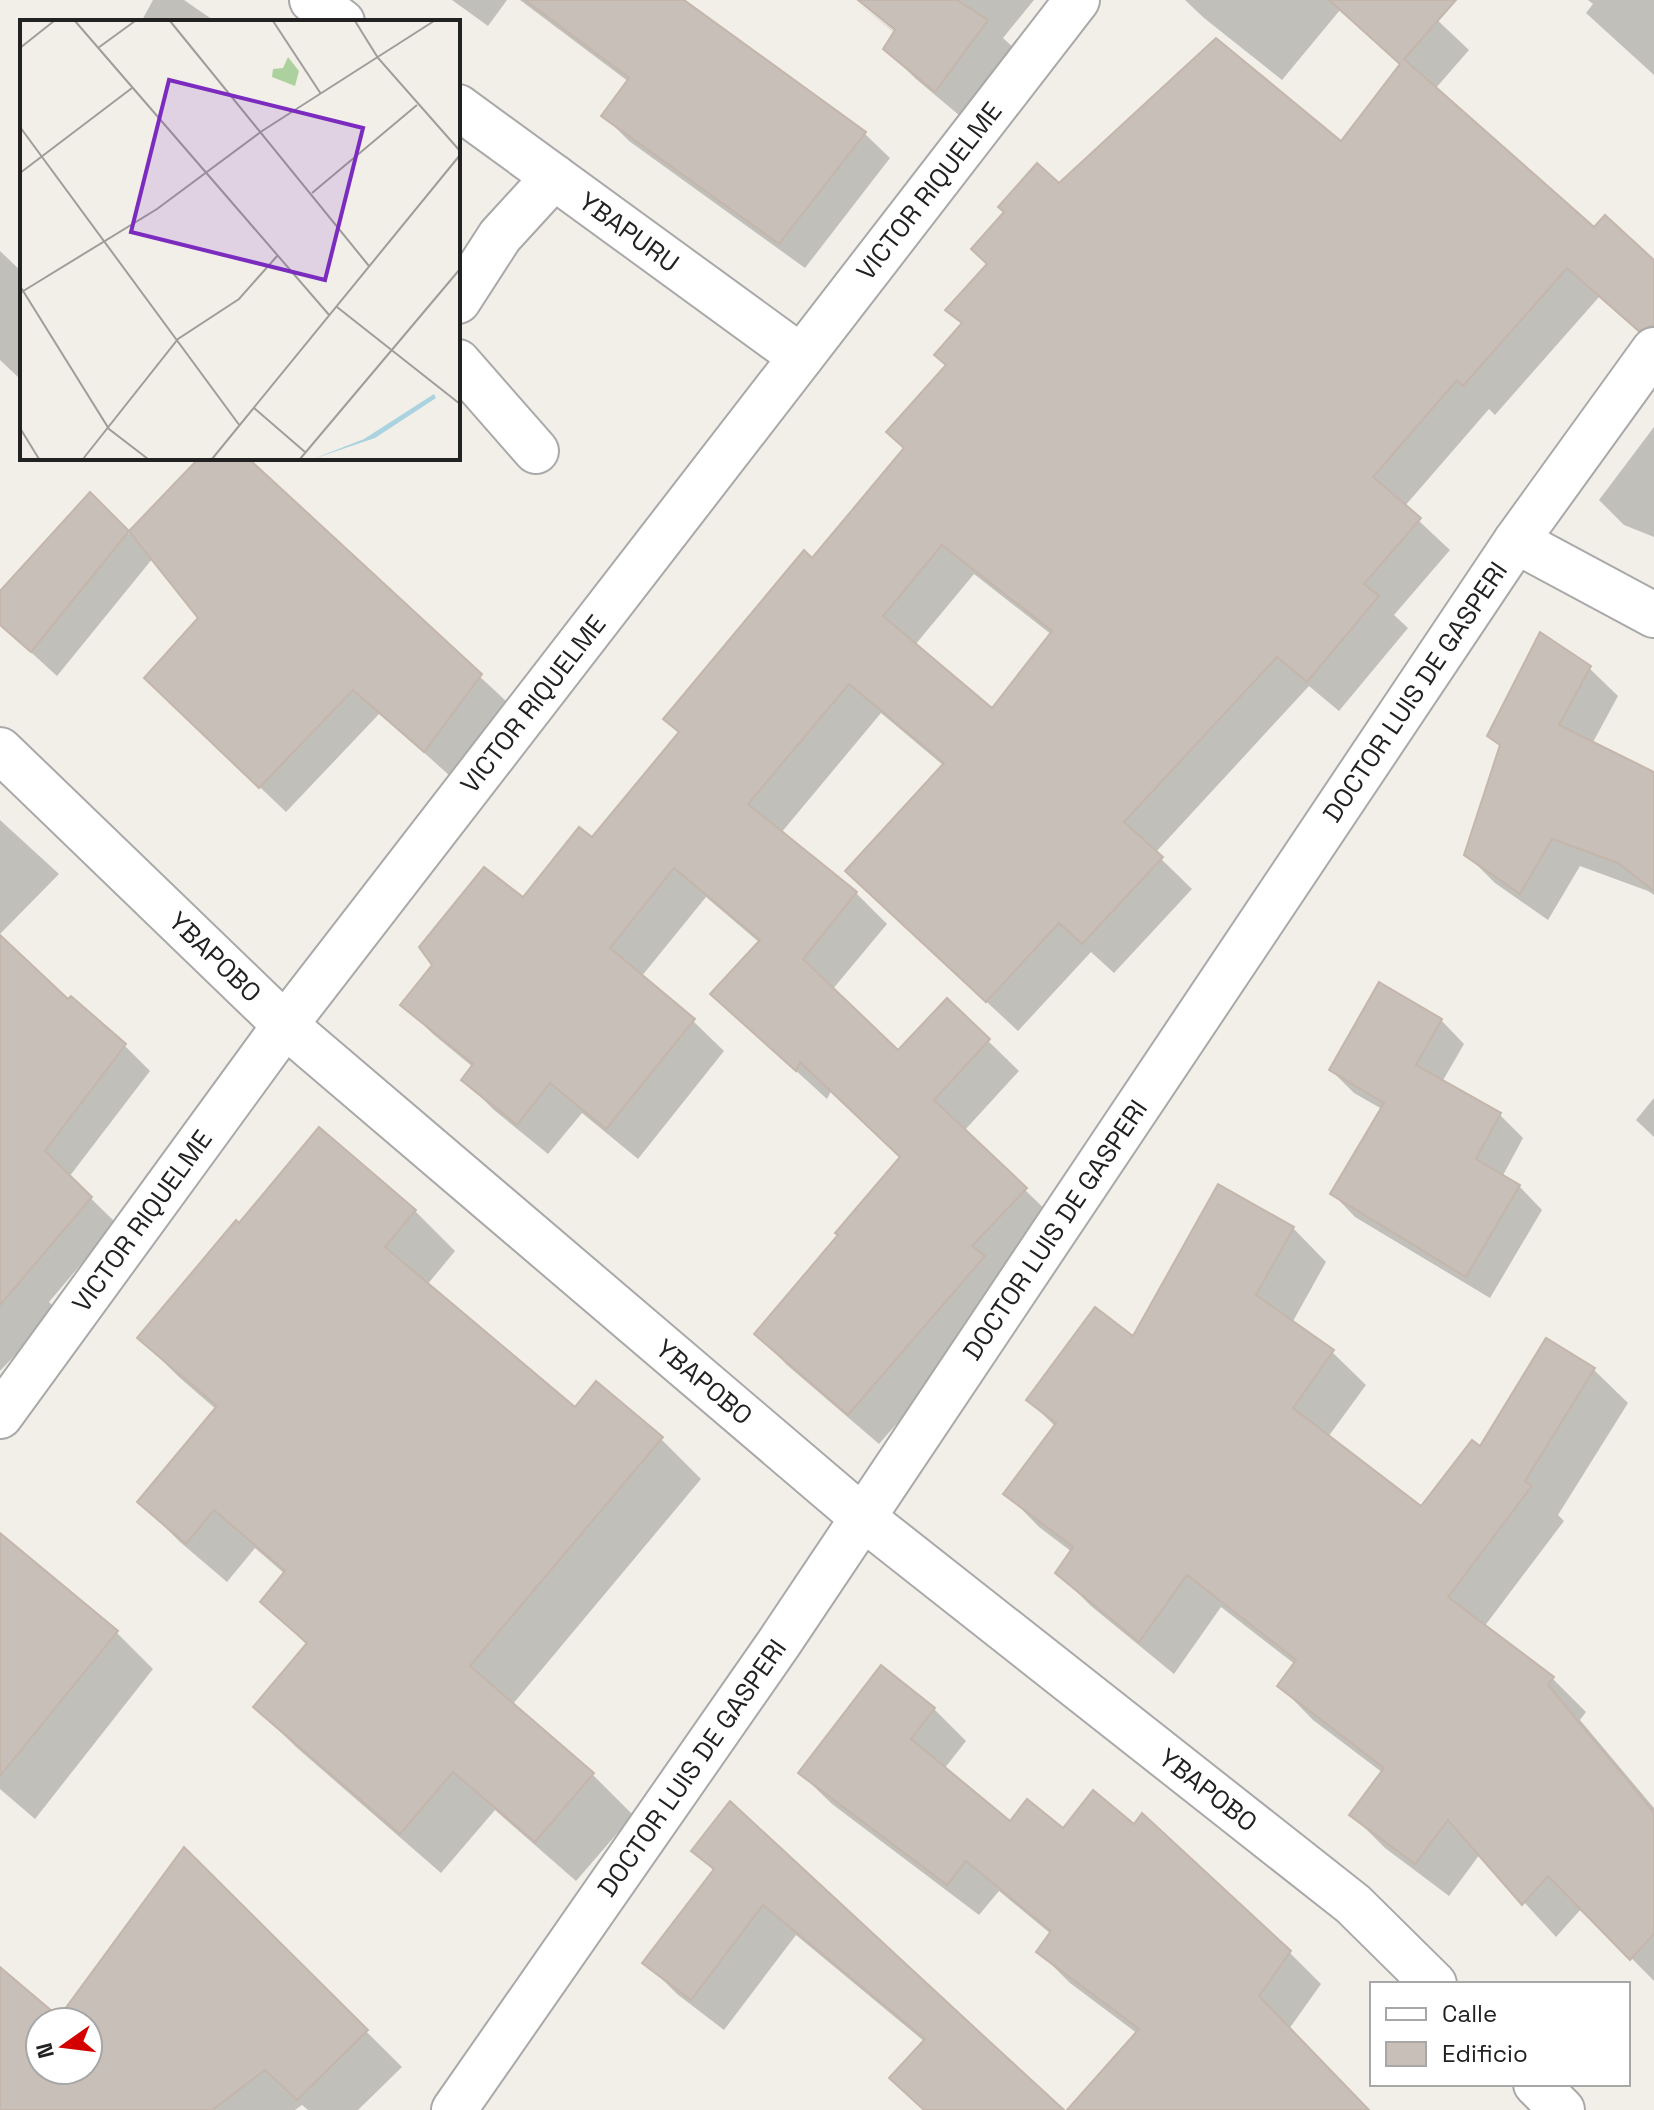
<svg xmlns="http://www.w3.org/2000/svg" width="1654" height="2110" viewBox="0 0 1654 2110" font-family="'Space Grotesk',sans-serif">
  <rect width="100%" height="100%" fill="#f2efe9"/>
  <g fill="#0003" fill-rule="evenodd">
    <path d="M 153,0 L 184,0 L 216,22 L 141,22 Z"/>
    <path d="M 452,0 L 507,0 L 488,26 Z"/>
    <path d="M 520,0 L 681,0 L 864,133 L 890,158 L 805,268 L 629,141 L 604,116 L 629,82 Z"/>
    <path d="M 854,0 L 902,38 L 904,35 L 862,0 L 1034,0 L 1003,38 L 1017,51 L 966,121 L 916,79 L 886,49 L 896,34 Z"/>
    <path d="M 1185,0 L 1416,0 L 1469,50 L 1435,89 L 1594,230 L 1654,262 L 1654,346 L 1599,297 L 1495,415 L 1489,409 L 1404,507 L 1450,550 L 1394,615 L 1408,628 L 1339,711 L 1309,686 L 1155,853 L 1192,889 L 1114,973 L 1091,952 L 1018,1031 L 879,902 L 944,766 L 881,713 L 781,833 L 856,893 L 887,924 L 832,990 L 898,1053 L 947,1001 L 1019,1071 L 964,1131 L 1056,1220 L 1014,1289 L 879,1444 L 787,1365 L 757,1334 L 840,1235 L 901,1157 L 831,1091 L 827,1099 L 712,994 L 760,943 L 706,897 L 641,977 L 693,1021 L 724,1051 L 638,1159 L 582,1113 L 548,1154 L 494,1110 L 463,1079 L 473,1067 L 434,1035 L 403,1005 L 593,840 L 680,733 L 813,561 L 906,449 L 948,366 L 963,325 L 948,310 L 1059,186 L 1341,144 L 1401,66 L 1340,10 L 1282,80 L 1204,18 ZM 974,574 L 1052,635 L 993,711 L 915,645 Z"/>
    <path d="M 1588,0 L 1654,0 L 1654,75 L 1586,13 L 1593,4 Z"/>
    <path d="M 0,251 L 22,272 L 22,372 L 18,377 L 0,360 Z"/>
    <path d="M 1654,427 L 1654,537 L 1624,525 L 1599,500 Z"/>
    <path d="M 202,458 L 245,458 L 506,701 L 450,776 L 380,713 L 286,812 L 172,703 L 200,618 L 153,558 L 57,676 L 0,624 L 0,594 L 90,495 L 129,534 Z"/>
    <path d="M 1589,668 L 1618,696 L 1592,744 L 1654,774 L 1654,895 L 1648,891 L 1580,866 L 1548,920 L 1495,883 L 1467,855 L 1501,747 L 1489,735 Z"/>
    <path d="M 0,820 L 59,874 L 0,934 Z"/>
    <path d="M 0,937 L 68,1002 L 125,1046 L 150,1071 L 69,1177 L 116,1223 L 49,1302 L 57,1310 L 0,1371 Z"/>
    <path d="M 1441,1020 L 1464,1044 L 1442,1082 L 1500,1115 L 1523,1138 L 1502,1177 L 1519,1186 L 1542,1210 L 1490,1298 L 1355,1217 L 1332,1193 L 1382,1109 L 1354,1093 L 1331,1070 Z"/>
    <path d="M 1654,1098 L 1654,1137 L 1636,1120 Z"/>
    <path d="M 415,1211 L 455,1251 L 427,1285 L 575,1410 L 661,1439 L 701,1479 L 512,1705 L 593,1775 L 633,1815 L 576,1881 L 495,1810 L 441,1873 L 296,1747 L 256,1707 L 308,1646 L 263,1601 L 285,1574 L 255,1548 L 227,1582 L 180,1542 L 140,1502 L 217,1410 L 180,1378 L 139,1338 L 240,1226 Z"/>
    <path d="M 1293,1228 L 1326,1262 L 1292,1323 L 1332,1352 L 1366,1385 L 1328,1437 L 1422,1509 L 1480,1449 L 1547,1341 L 1594,1370 L 1628,1403 L 1558,1515 L 1564,1521 L 1484,1627 L 1553,1679 L 1586,1712 L 1580,1720 L 1654,1808 L 1654,1981 L 1582,1908 L 1556,1937 L 1480,1854 L 1449,1896 L 1385,1848 L 1352,1815 L 1383,1773 L 1313,1720 L 1280,1686 L 1296,1665 L 1221,1607 L 1174,1674 L 1091,1606 L 1057,1572 L 1072,1552 L 1039,1527 L 1006,1493 L 1056,1427 L 1028,1400 L 1134,1339 Z"/>
    <path d="M 15,1548 L 117,1633 L 153,1669 L 35,1819 L 0,1789 L 0,1567 Z"/>
    <path d="M 881,1668 L 934,1709 L 966,1741 L 944,1769 L 1010,1823 L 1063,1831 L 1289,1952 L 1321,1984 L 1289,2029 L 1367,2110 L 1070,2110 L 1138,2034 L 1070,1983 L 1038,1951 L 1051,1934 L 999,1891 L 979,1915 L 832,1804 L 800,1773 Z"/>
    <path d="M 184,1850 L 402,2067 L 358,2110 L 308,2110 L 302,2105 L 295,2110 L 0,2110 L 0,1969 L 59,2020 ZM 40,2022 L 88,2022 L 88,2070 L 40,2070 Z"/>
    <path d="M 694,1851 L 1061,2110 L 924,2110 L 925,2042 L 796,1935 L 724,2030 L 677,1994 L 645,1962 L 715,1872 Z"/>
  </g>
  <g fill="#c7bfb8" stroke="#c4b6ab" stroke-width="2" fill-rule="evenodd">
    <path d="M 525,0 L 684,0 L 866,132 L 779,244 L 601,116 L 629,78 Z"/>
    <path d="M 858,0 L 957,0 L 988,20 L 935,92 L 883,49 L 895,30 Z"/>
    <path d="M 1329,0 L 1456,0 L 1404,59 L 1594,227 L 1605,215 L 1654,260 L 1654,325 L 1639,331 L 1567,268 L 1463,386 L 1457,380 L 1373,477 L 1421,518 L 1364,584 L 1379,596 L 1307,682 L 1277,657 L 1124,822 L 1163,857 L 1082,944 L 1059,923 L 986,1002 L 845,871 L 944,763 L 849,684 L 748,804 L 857,892 L 803,959 L 898,1050 L 947,998 L 990,1039 L 934,1100 L 1027,1188 L 972,1246 L 985,1256 L 848,1415 L 754,1334 L 838,1235 L 835,1233 L 900,1157 L 800,1062 L 796,1071 L 710,994 L 760,940 L 674,868 L 610,948 L 695,1019 L 606,1129 L 550,1083 L 517,1125 L 461,1080 L 473,1064 L 400,1005 L 432,965 L 419,947 L 484,867 L 523,897 L 579,827 L 592,837 L 679,732 L 663,719 L 804,550 L 812,558 L 904,448 L 886,432 L 946,365 L 934,355 L 962,323 L 945,310 L 987,264 L 971,249 L 1004,212 L 998,207 L 1037,163 L 1059,183 L 1216,38 L 1341,141 L 1400,64 ZM 942,545 L 1052,631 L 992,708 L 883,616 Z"/>
    <path d="M 199,458 L 248,458 L 482,674 L 424,752 L 353,690 L 259,788 L 144,678 L 198,618 L 129,531 Z"/>
    <path d="M 90,492 L 129,531 L 31,652 L 0,625 L 0,591 Z"/>
    <path d="M 1540,632 L 1591,666 L 1559,725 L 1654,772 L 1654,891 L 1618,863 L 1552,839 L 1520,894 L 1464,855 L 1500,745 L 1487,736 Z"/>
    <path d="M 0,935 L 68,999 L 71,996 L 126,1044 L 45,1151 L 92,1197 L 0,1305 Z"/>
    <path d="M 1379,982 L 1442,1019 L 1416,1065 L 1501,1113 L 1476,1159 L 1520,1185 L 1466,1277 L 1330,1194 L 1384,1103 L 1329,1070 Z"/>
    <path d="M 319,1127 L 416,1210 L 385,1247 L 575,1407 L 596,1381 L 663,1437 L 470,1666 L 594,1773 L 535,1842 L 453,1772 L 400,1834 L 253,1707 L 307,1643 L 260,1602 L 285,1571 L 214,1510 L 186,1544 L 137,1502 L 217,1406 L 137,1338 L 236,1220 L 239,1223 Z"/>
    <path d="M 1218,1184 L 1294,1227 L 1256,1295 L 1334,1350 L 1293,1408 L 1421,1506 L 1472,1440 L 1480,1446 L 1546,1338 L 1595,1368 L 1525,1481 L 1532,1486 L 1448,1597 L 1554,1677 L 1548,1685 L 1654,1812 L 1654,1934 L 1630,1960 L 1548,1876 L 1522,1905 L 1448,1820 L 1415,1864 L 1349,1815 L 1384,1768 L 1277,1686 L 1296,1660 L 1187,1575 L 1139,1642 L 1055,1573 L 1073,1547 L 1003,1494 L 1056,1423 L 1026,1400 L 1095,1307 L 1133,1336 Z"/>
    <path d="M 0,1533 L 118,1631 L 0,1776 Z"/>
    <path d="M 881,1665 L 935,1708 L 911,1739 L 1010,1821 L 1027,1799 L 1063,1828 L 1093,1790 L 1134,1824 L 1142,1813 L 1291,1951 L 1259,1996 L 1369,2110 L 1067,2110 L 1139,2029 L 1036,1952 L 1051,1931 L 966,1861 L 947,1885 L 798,1773 Z"/>
    <path d="M 730,1801 L 989,2041 L 1064,2110 L 924,2110 L 889,2078 L 925,2039 L 763,1905 L 691,2000 L 642,1963 L 714,1869 L 691,1851 Z"/>
    <path d="M 184,1847 L 368,2030 L 297,2100 L 265,2070 L 212,2110 L 0,2110 L 0,1967 L 59,2017 ZM 40,2022 L 88,2022 L 88,2070 L 40,2070 Z"/>
  </g>
  <g fill="none" stroke-linecap="round" stroke-linejoin="round">
    <g stroke="#a9a9a9" stroke-width="48">
      <g id="minor">
        <path d="M 312,0 L 342,22"/>
        <path d="M 458,107 L 801,357"/>
        <path d="M 458,301 L 500,236 L 554,177"/>
        <path d="M 458,362 L 536,451"/>
        <path d="M 1516,541 L 1654,615"/>
        <path d="M 0,750 L 285,1025 L 862,1517 L 1353,1904 L 1434,1984"/>
        <path d="M 0,1416 L 285,1025 L 1077,0"/>
        <path d="M 1536,2084 L 1562,2110"/>
        <path d="M 454,2110 L 779,1643 L 1516,541 L 1654,350"/>
      </g>
    </g>
    <use href="#minor" stroke="#fff" stroke-width="44"/>
  </g>
  <g text-anchor="middle" dominant-baseline="central" stroke-width="6" stroke-linejoin="round" paint-order="stroke">
    <g font-size="26" fill="#222" stroke="#fff">
      <text transform="translate(929 191) rotate(-52)">VICTOR RIQUELME</text>
      <text transform="translate(629 232) rotate(36)">YBAPURU</text>
      <text transform="translate(1415 692) rotate(-56)">DOCTOR LUIS DE GASPERI</text>
      <text transform="translate(533 704) rotate(-52)">VICTOR RIQUELME</text>
      <text transform="translate(215 957) rotate(44)">YBAPOBO</text>
      <text transform="translate(142 1221) rotate(-54)">VICTOR RIQUELME</text>
      <text transform="translate(1055 1230) rotate(-56)">DOCTOR LUIS DE GASPERI</text>
      <text transform="translate(704 1382) rotate(40)">YBAPOBO</text>
      <text transform="translate(692 1768) rotate(-55)">DOCTOR LUIS DE GASPERI</text>
      <text transform="translate(1208 1790) rotate(38)">YBAPOBO</text>
    </g>
  </g>
  <g transform="translate(20 20)">
    <rect width="440" height="440" fill="#f2efe9"/>
    <path d="M 268,37 L 279,51 L 275,66 L 252,57 L 253,49 L 263,48 Z" fill="#add19e"/>
    <path d="M 414,374 L 416,378 L 355,418 L 293,439 L 344,419 Z" fill="#aad3df"/>
    <path fill="none" stroke="#9f9d99" stroke-width="2" d="M 55,1 L 310,296M 150,1 L 349,246M 253,1 L 301,74M 335,1 L 358,38 L 440,131M 0,28 L 34,1M 78,28 L 115,1M 0,107 L 220,406M 0,153 L 112,68M 292,173 L 397,85M 0,266 L 89,409 L 128,439M 0,273 L 137,189 L 242,111 L 414,1M 317,287 L 440,384M 234,388 L 285,432M 0,408 L 19,439M 63,439 L 158,319 L 219,279 L 258,235M 192,439 L 440,135M 280,439 L 440,249"/>
    <path fill="#7b2cbf" fill-opacity="0.15" stroke="#7b2cbf" stroke-width="4" d="M 149,60 L 343,108 L 305,260 L 111,212 Z"/>
    <rect width="440" height="440" fill="none" stroke="#222" stroke-width="4"/>
  </g>
  <rect x="1370" y="1982" width="260" height="104" fill="#ffffff" stroke="#a7a7a7" stroke-width="2"/>
  <rect x="1386" y="2008" width="40" height="12" fill="#ffffff" stroke="#a7a7a7" stroke-width="2"/>
  <text x="1442" y="2022" font-size="24" fill="#222222">Calle</text>
  <rect x="1386" y="2042" width="40" height="24" fill="#c7bfb8" stroke="#a7a7a7" stroke-width="2"/>
  <text x="1442" y="2062" font-size="24" fill="#222222">Edificio</text>
  <g transform="translate(64 2046) rotate(256)"><circle r="38" fill="#ffffff" stroke="#a7a7a7" stroke-width="2"/>
  <path d="M0-6L14 30L0 20L-14 30Z" fill="#d40000"/>
  <text y="-12" font-size="22" font-weight="bold" text-anchor="middle" fill="#222222">N</text>
  </g>
</svg>
